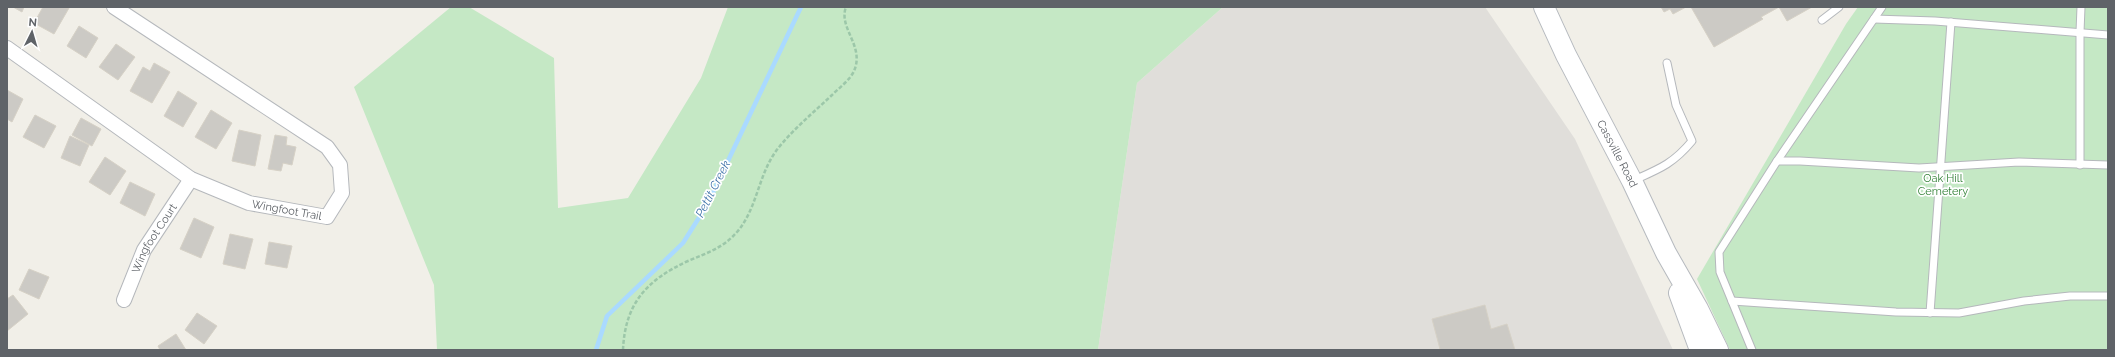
<svg xmlns="http://www.w3.org/2000/svg" width="2115" height="357" viewBox="0 0 2115 357" font-family="Raleway,sans-serif">
  <rect width="100%" height="100%" fill="#f1efe8"/>
  <path fill="#e0deda" d="M 1223,7 L 1485,7 L 1575,139 L 1673,350 L 1098,350 L 1137,83 Z"/>
  <g fill="#c5e8c5">
    <path d="M 451,7 L 469,7 L 554,58 L 558,208 L 628,198 L 701,78 L 728,7 L 1223,7 L 1137,83 L 1098,350 L 437,350 L 434,285 L 354,87 Z"/>
    <path d="M 1858,7 L 2108,7 L 2108,350 L 1730,350 L 1697,279 L 1846,24 Z"/>
  </g>
  <g fill="none" stroke-linecap="round" stroke-linejoin="round">
    <path stroke="#aadaff" stroke-width="4.5" d="M 596,350 L 607,316 L 683,243 L 707,205 L 801,7"/>
  </g>
  <g fill="#cccac5" stroke="#d6d1c6">
    <path d="M 13,7 L 24,7 L 22,12 Z"/>
    <path d="M 43,7 L 69,8 L 54,34 L 34,23 Z"/>
    <path d="M 1661,7 L 1686,7 L 1673,14 L 1670,9 L 1664,12 Z"/>
    <path d="M 1691,7 L 1812,7 L 1787,21 L 1779,7 L 1761,17 L 1763,19 L 1714,47 Z"/>
    <path d="M 79,26 L 98,38 L 86,58 L 67,46 Z"/>
    <path d="M 116,44 L 135,57 L 118,80 L 99,67 Z"/>
    <path d="M 154,63 L 170,72 L 152,103 L 130,91 L 143,67 L 150,71 Z"/>
    <path d="M 7,90 L 23,99 L 12,122 L 7,119 Z"/>
    <path d="M 178,91 L 197,103 L 183,127 L 164,116 Z"/>
    <path d="M 211,110 L 232,123 L 216,149 L 195,137 Z"/>
    <path d="M 35,115 L 56,126 L 44,148 L 23,137 Z"/>
    <path d="M 81,118 L 101,129 L 92,146 L 72,135 Z"/>
    <path d="M 239,130 L 261,135 L 255,166 L 232,161 Z"/>
    <path d="M 275,135 L 287,137 L 286,145 L 296,147 L 292,165 L 283,163 L 281,171 L 268,169 Z"/>
    <path d="M 70,136 L 89,145 L 80,166 L 61,158 Z"/>
    <path d="M 105,157 L 126,171 L 110,195 L 89,182 Z"/>
    <path d="M 130,182 L 155,194 L 145,216 L 120,203 Z"/>
    <path d="M 194,218 L 214,227 L 201,258 L 180,249 Z"/>
    <path d="M 230,234 L 253,239 L 245,269 L 223,264 Z"/>
    <path d="M 269,242 L 292,246 L 287,268 L 265,264 Z"/>
    <path d="M 29,269 L 49,277 L 39,299 L 19,290 Z"/>
    <path d="M 13,295 L 28,314 L 7,331 L 7,299 Z"/>
    <path d="M 1485,305 L 1491,329 L 1507,324 L 1515,350 L 1437,350 L 1440,349 L 1432,319 Z"/>
    <path d="M 197,313 L 217,326 L 204,344 L 185,330 Z"/>
    <path d="M 176,334 L 186,350 L 160,350 L 158,346 Z"/>
  </g>
  <g fill="none" stroke-linecap="round" stroke-linejoin="round">
    <g stroke="#b5b8bc" stroke-width="9">
      <g id="lane">
        <path d="M 1874,19 L 1935,21 L 2108,35"/>
        <path d="M 1822,20 L 1839,7"/>
        <path d="M 1777,161 L 1800,161 L 1919,168 L 2019,162 L 2108,165"/>
        <path d="M 2080,165 L 2080,32 L 2081,7"/>
        <path d="M 1632,181 C 1659,169 1673,164 1692,141 L 1676,105 L 1667,63"/>
        <path d="M 1732,301 L 1896,312 L 1959,313 L 2024,301 L 2070,296 L 2108,296"/>
        <path d="M 1930,313 L 1951,22"/>
        <path d="M 1752,350 L 1720,272 L 1719,252 L 1777,161 L 1882,7"/>
      </g>
    </g>
    <g stroke="#b5b8bc" stroke-width="16">
      <g id="street">
        <path id="s1" d="M 7,48 L 191,179 L 249,203 L 327,217 L 342,193 L 340,165 L 327,147 L 114,7"/>
        <path id="s2" d="M 124,300 L 144,250 L 191,179"/>
      </g>
    </g>
    <g stroke="#b6babf" stroke-width="22">
      <g id="secondary">
        <path id="s3" d="M 1544,7 L 1566,55 L 1632,181 L 1666,253 L 1698,309 L 1718,350"/>
        <path d="M 1679,293 L 1700,350"/>
      </g>
    </g>
    <path stroke="#9cc7a9" stroke-width="2.5" stroke-dasharray="4 2" stroke-linecap="butt" d="M 623,350 C 625,303 647,280 688,261 C 707,253 723,248 737,232 C 757,209 758,176 776,151 C 792,130 813,113 832,95 C 839,88 850,80 854,71 C 865,46 838,28 846,7"/>
    <use href="#lane" stroke="#fff" stroke-width="7"/>
    <use href="#street" stroke="#fff" stroke-width="14"/>
    <use href="#secondary" stroke="#fff" stroke-width="20"/>
  </g>
  <g text-anchor="middle" dominant-baseline="central" stroke-width="3.5" stroke-linejoin="round" paint-order="stroke">
    <g font-size="11" fill="#5f6368" stroke="#fff">
      <text stroke="none"><textPath href="#s3" startOffset="164">Cassville Road</textPath></text>
      <text stroke="none"><textPath href="#s1" startOffset="327">Wingfoot Trail</textPath></text>
      <text stroke="none"><textPath href="#s2" startOffset="69">Wingfoot Court</textPath></text>
    </g>
    <g font-size="11" fill="#348238" stroke="#fff">
      <text x="1943" y="178">Oak Hill<tspan x="1943" dy="13">Cemetery</tspan></text>
    </g>
    <g font-size="12" font-style="italic" fill="#4174aa" stroke="#fff">
      <text transform="translate(713 189) rotate(-63)">Pettit Creek</text>
    </g>
  </g>
  <rect width="2115" height="357" fill="none" stroke="#5f6368" stroke-width="16"/>
  <g transform="translate(32 32) rotate(5)" stroke="#ffffff" stroke-width="3" paint-order="stroke">
  <path d="M0-3L7 15L0 10L-7 15Z" fill="#5f6368"/>
  <text y="-6" font-size="11" font-weight="bold" text-anchor="middle" fill="#5f6368">N</text>
  </g>
</svg>
